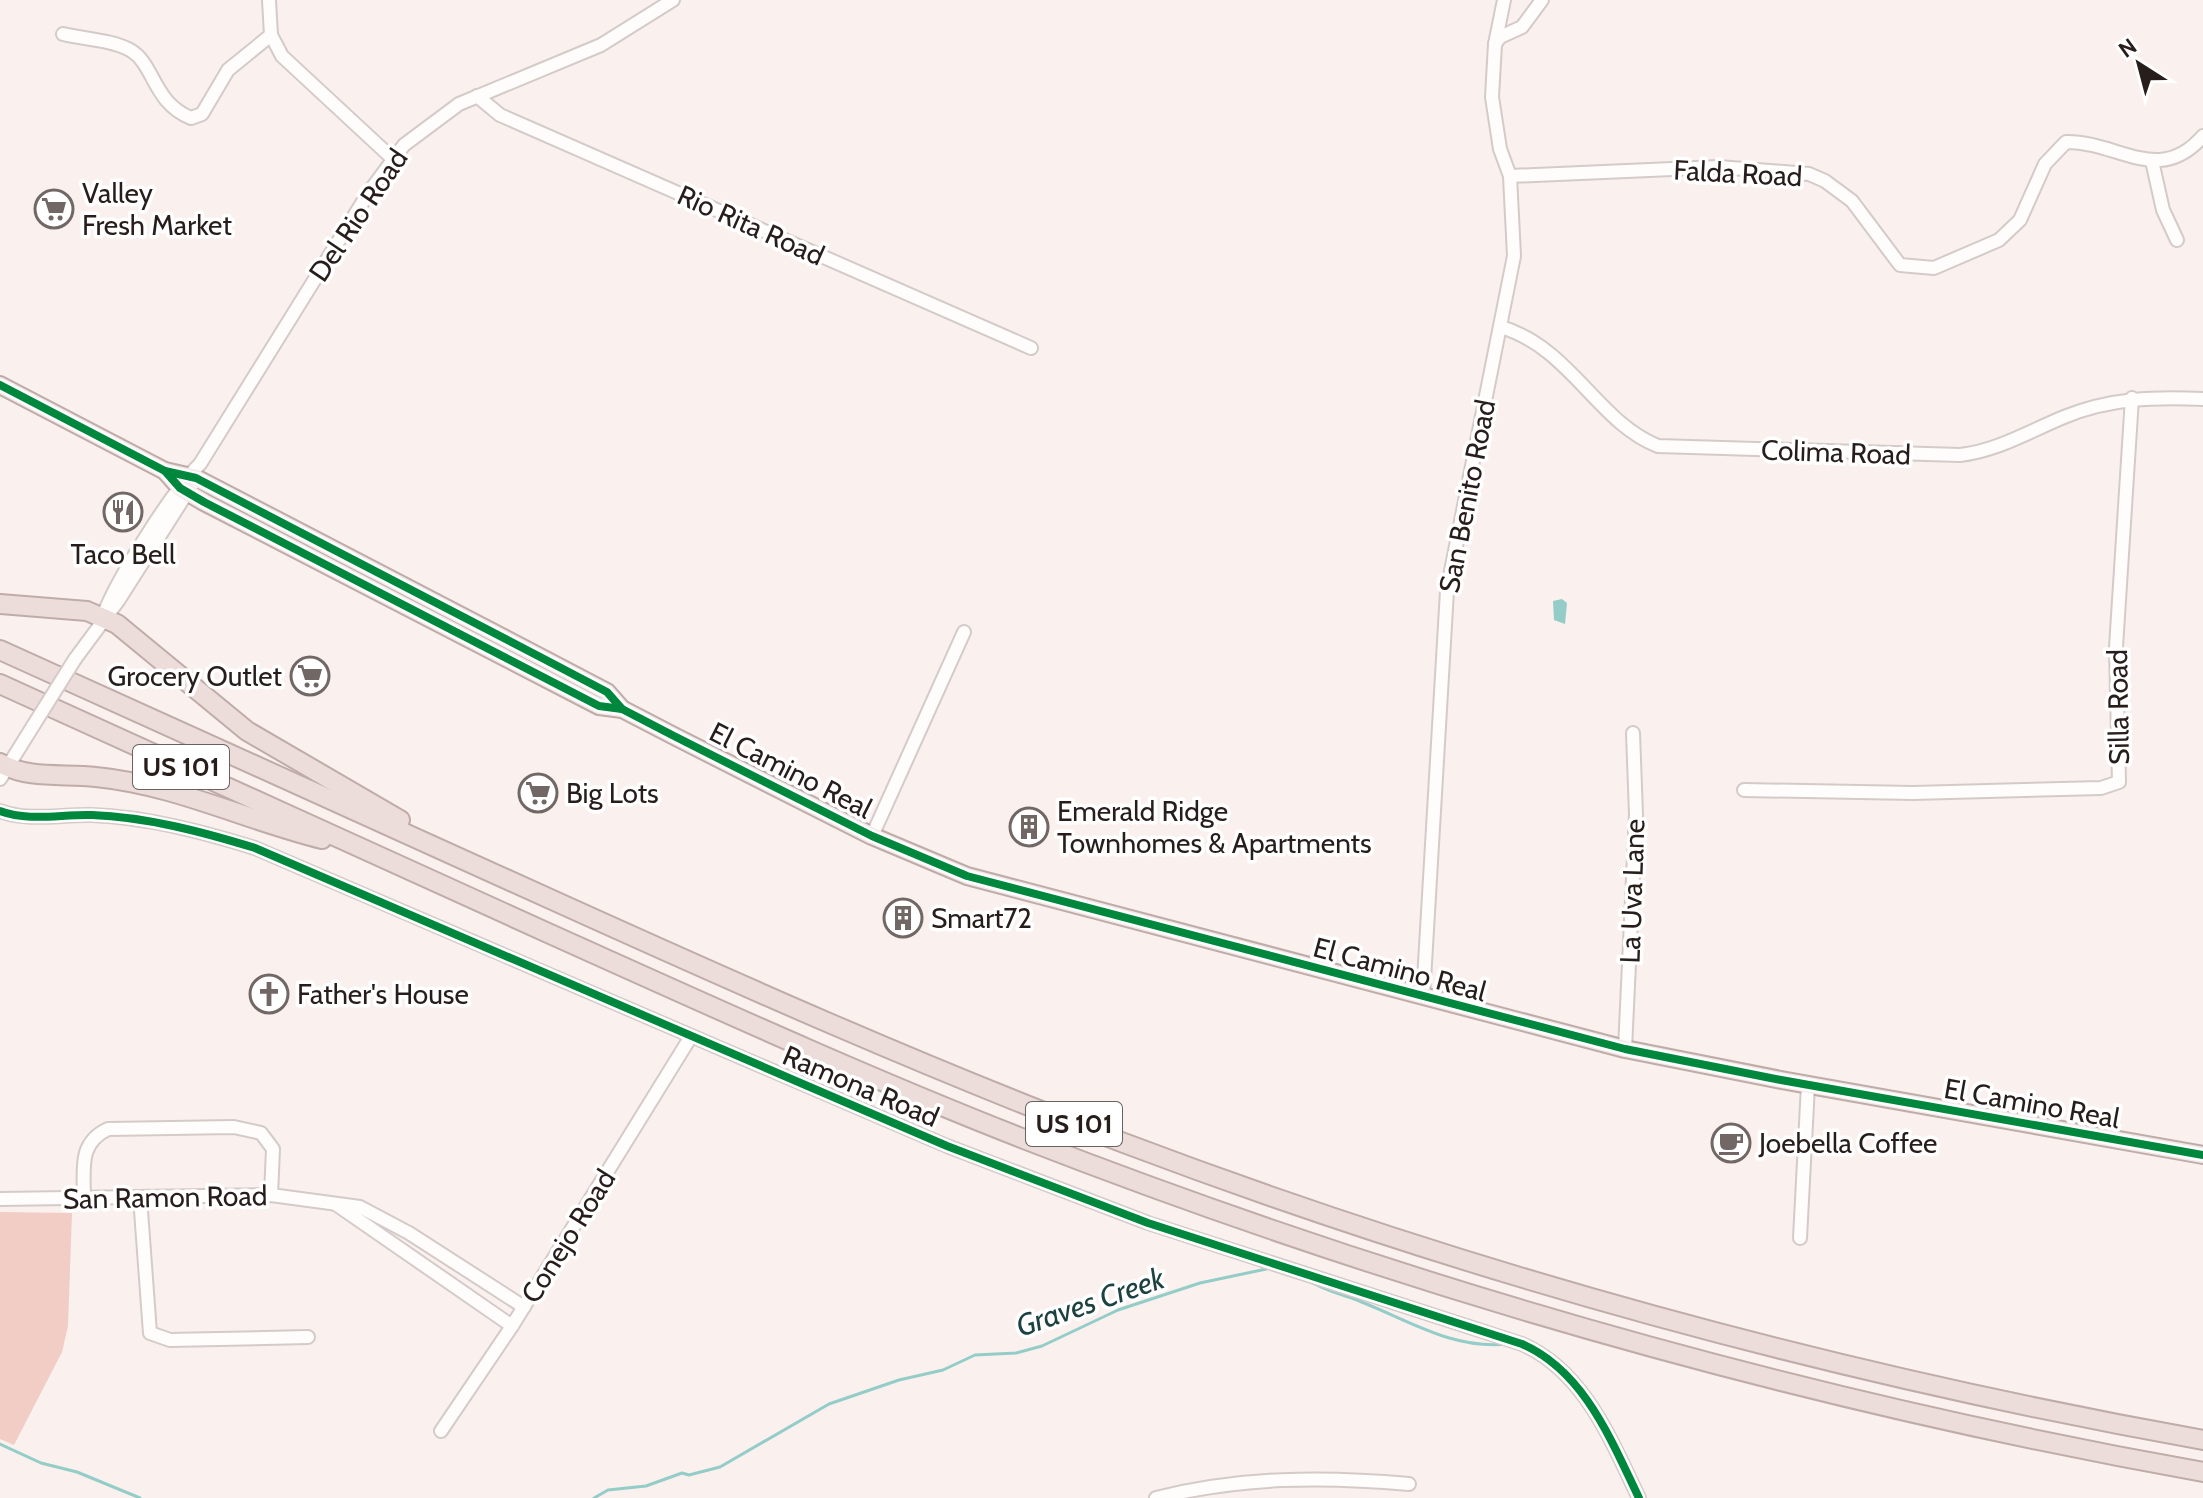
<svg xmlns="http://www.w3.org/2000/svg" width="2203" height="1498" viewBox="0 0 2203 1498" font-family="Cabin,sans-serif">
  <rect width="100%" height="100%" fill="#faf1ee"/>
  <path fill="#f1cdc5" d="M 0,1212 L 72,1213 L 68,1326 L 62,1352 L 14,1445 L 0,1439 Z"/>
  <path fill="#94ccc8" d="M 1562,599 L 1567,603 L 1565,624 L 1554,620 L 1553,601 Z"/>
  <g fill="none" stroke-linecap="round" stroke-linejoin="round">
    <g stroke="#94ccc8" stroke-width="3">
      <path d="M 1308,1280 C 1323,1290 1337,1293 1354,1299 C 1405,1318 1451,1350 1507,1344"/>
      <path d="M 0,1444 L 41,1463 L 77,1472 L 140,1498"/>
      <path d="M 594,1498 L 608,1490 L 646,1486 L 682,1473 L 689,1475 L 720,1467 L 829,1404 L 899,1380 L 943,1370 L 975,1355 L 1016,1353 L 1042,1346 L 1118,1310 L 1200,1283 L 1271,1268"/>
    </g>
    <g stroke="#d4cbc9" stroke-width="16">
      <g id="minor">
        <path d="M 269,0 L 271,35 L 282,56 L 392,158"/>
        <path d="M 63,34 C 84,39 112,40 130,50 C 155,64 152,102 191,118 L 202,114 L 228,70 L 271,35"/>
        <path d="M 1495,44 L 1500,37 L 1522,27 L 1542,0"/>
        <path d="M 477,96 L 500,115 L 1031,348"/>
        <path d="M 2152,161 L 2163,210 L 2177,240"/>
        <path d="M 1510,176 L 1718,167 L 1809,174 L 1825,181 L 1852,201 L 1900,265 L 1934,268 L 1999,240 L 2020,220 L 2045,164 L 2066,142 C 2118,141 2159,187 2203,136"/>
        <path d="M 1501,327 C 1571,348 1597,422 1658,446 L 1960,455 C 1997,451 2030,431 2064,417 C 2110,398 2154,397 2203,399"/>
        <path d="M 103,616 C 117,579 172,491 200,464 L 369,192 L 404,145 L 459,104 L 601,45 L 673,0"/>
        <path d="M 75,659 L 118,601 L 192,485"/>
        <path d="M 0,779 L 33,726"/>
        <path d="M 1744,790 L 1913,793 L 2101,788 L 2119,782 L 2116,647 L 2132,398"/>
        <path d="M 0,811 C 29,822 61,814 92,815 C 147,817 203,832 255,848 L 947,1146 L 1148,1223 L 1522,1344 C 1584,1371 1611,1440 1639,1498"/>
        <path d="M 872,836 L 964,632"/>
        <path d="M 1423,997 L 1447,591 L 1514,256 L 1510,176 L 1500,149 L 1492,97 L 1495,44 L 1504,0"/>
        <path d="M 1625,1049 L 1636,814 L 1633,733"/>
        <path d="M 140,1197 L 150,1333 L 170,1340 L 308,1337"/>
        <path d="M 0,1199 L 271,1195 L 360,1207 L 409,1233 L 524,1307"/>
        <path d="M 84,1199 C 84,1169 78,1143 108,1129 L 234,1127 L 261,1133 L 273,1149 L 271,1195"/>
        <path d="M 337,1205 L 512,1326"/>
        <path d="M 1800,1238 L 1808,1085"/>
        <path d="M 441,1431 L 512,1326 L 690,1038"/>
        <path d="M 1156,1498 C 1241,1477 1322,1476 1409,1484"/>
      </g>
    </g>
    <g stroke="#bfaca8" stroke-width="20">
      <g id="major">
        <path d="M 0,385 L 165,471 L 196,478 L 544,659 L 607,692 L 622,709 L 674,736 L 872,836 L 967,876 L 1625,1049 L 1781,1080 L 2203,1155"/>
        <path d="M 165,471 L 180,488 L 204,502 L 599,706 L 622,709"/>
      </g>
    </g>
    <g stroke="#bfaca8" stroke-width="22">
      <g id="highway">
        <path d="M 0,604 L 87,611 L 117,624 L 247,731 L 400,820"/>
        <path d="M 0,650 C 183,733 366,815 548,898 C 738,984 928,1069 1124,1143 C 1473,1275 1836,1374 2203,1440"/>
        <path d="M 0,684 C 183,767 365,850 548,933 C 706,1004 863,1076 1024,1139 C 1405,1287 1801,1400 2203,1472"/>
        <path d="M 0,763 C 30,780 64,773 96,777 C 176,785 245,820 322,839"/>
      </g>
    </g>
    <use href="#minor" stroke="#fefdfc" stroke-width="12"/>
    <use href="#major" stroke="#f3e9e8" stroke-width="16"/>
    <use href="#highway" stroke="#ecddda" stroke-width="18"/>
    <g stroke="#d4cbc9" stroke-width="16" stroke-linecap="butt">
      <path id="minor-bridge" d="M 33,726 L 75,659"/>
    </g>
    <use href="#minor-bridge" stroke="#fefdfc" stroke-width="12"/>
    <g stroke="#fff" stroke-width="13">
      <g id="cycleway">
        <path d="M 0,385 L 165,471 L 196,478 L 544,659 L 607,692 L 622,709 L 674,736 L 872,836 L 967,876 L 1625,1049 L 1781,1080 L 2203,1155"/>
        <path d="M 165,471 L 180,488 L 204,502 L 599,706 L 622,709"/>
        <path d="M 0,811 C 29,822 61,814 92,815 C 147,817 203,832 255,848 L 947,1146 L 1148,1223 L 1522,1344 C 1584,1371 1611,1440 1639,1498"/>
      </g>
    </g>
    <use href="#cycleway" stroke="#00873e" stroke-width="8"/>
  </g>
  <defs>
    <g id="supermarket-ring" transform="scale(2)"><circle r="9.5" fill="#fff" stroke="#716765" stroke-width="1.5"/><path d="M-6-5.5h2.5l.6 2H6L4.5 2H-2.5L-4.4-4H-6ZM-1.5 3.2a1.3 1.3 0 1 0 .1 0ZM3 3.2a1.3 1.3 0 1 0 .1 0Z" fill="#716765"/></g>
    <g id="restaurant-ring" transform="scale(2)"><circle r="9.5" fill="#fff" stroke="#716765" stroke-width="1.5"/><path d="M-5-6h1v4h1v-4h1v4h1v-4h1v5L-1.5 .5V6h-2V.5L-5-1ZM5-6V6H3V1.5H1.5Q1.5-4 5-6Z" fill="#716765"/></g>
    <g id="building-ring" transform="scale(2)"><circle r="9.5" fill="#fff" stroke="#716765" stroke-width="1.5"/><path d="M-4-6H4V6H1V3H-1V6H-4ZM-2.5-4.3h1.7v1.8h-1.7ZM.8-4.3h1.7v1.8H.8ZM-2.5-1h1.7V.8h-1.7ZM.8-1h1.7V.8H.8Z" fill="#716765"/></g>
    <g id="church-ring" transform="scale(2)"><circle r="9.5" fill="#fff" stroke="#716765" stroke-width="1.5"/><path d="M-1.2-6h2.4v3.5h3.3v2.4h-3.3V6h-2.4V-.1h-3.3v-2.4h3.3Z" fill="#716765"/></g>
    <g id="cafe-ring" transform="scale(2)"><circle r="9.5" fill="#fff" stroke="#716765" stroke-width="1.5"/><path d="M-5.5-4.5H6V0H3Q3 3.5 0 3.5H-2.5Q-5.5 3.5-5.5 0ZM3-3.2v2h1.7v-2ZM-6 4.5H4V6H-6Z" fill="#716765"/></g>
  </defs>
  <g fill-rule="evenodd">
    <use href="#supermarket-ring" x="54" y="209"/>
    <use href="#restaurant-ring" x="123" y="512"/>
    <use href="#supermarket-ring" x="310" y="676"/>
    <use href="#supermarket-ring" x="538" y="793"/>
    <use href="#building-ring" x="1029" y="827"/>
    <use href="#building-ring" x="903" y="918"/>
    <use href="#church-ring" x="269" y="994"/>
    <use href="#cafe-ring" x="1731" y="1143"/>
  </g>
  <g text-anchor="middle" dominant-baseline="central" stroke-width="7" stroke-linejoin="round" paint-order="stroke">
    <g fill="#fff" stroke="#68615f" stroke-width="2">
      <rect x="133" y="745" width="96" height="44" rx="6"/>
      <rect x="1026" y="1102" width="96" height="44" rx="6"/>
    </g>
    <g font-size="26" font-weight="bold" fill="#271d1b">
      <text x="181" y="767">US 101</text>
      <text x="1074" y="1124">US 101</text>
    </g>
    <g font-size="28" fill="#271d1b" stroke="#fff">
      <text transform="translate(1738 173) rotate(3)">Falda Road</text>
      <text transform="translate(358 215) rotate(-56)">Del Rio Road</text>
      <text transform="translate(751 225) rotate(24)">Rio Rita Road</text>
      <text transform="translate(1836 452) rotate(2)">Colima Road</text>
      <text transform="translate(1467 496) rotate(-79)">San Benito Road</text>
      <text transform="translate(2118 707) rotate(-91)">Silla Road</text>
      <text transform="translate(791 770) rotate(27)">El Camino Real</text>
      <text transform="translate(1632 891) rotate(-88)">La Uva Lane</text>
      <text transform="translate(1400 969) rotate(15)">El Camino Real</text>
      <text transform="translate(861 1086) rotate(23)">Ramona Road</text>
      <text transform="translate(2032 1103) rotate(10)">El Camino Real</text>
      <text transform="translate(165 1197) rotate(-1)">San Ramon Road</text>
      <text transform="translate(568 1236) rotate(-58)">Conejo Road</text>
    </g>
    <g font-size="28" fill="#271d1b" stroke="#fff" text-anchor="start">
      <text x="82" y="193">Valley<tspan x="82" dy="32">Fresh Market</tspan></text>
      <text x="123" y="554" text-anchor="middle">Taco Bell</text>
      <text x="282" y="676" text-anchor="end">Grocery Outlet</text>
      <text x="566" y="793">Big Lots</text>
      <text x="1057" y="811">Emerald Ridge<tspan x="1057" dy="32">Townhomes &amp; Apartments</tspan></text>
      <text x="931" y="918">Smart72</text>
      <text x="297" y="994">Father's House</text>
      <text x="1759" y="1143">Joebella Coffee</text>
    </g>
    <g font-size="30" font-style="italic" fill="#1b4240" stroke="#fff">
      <text transform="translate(1090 1302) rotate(-19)">Graves Creek</text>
    </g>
  </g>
  <g transform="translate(2139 64) rotate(324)" stroke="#ffffff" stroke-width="6" paint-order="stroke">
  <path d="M0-6L14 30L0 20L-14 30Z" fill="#271d1b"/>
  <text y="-12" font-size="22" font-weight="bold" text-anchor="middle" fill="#271d1b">N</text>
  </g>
</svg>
